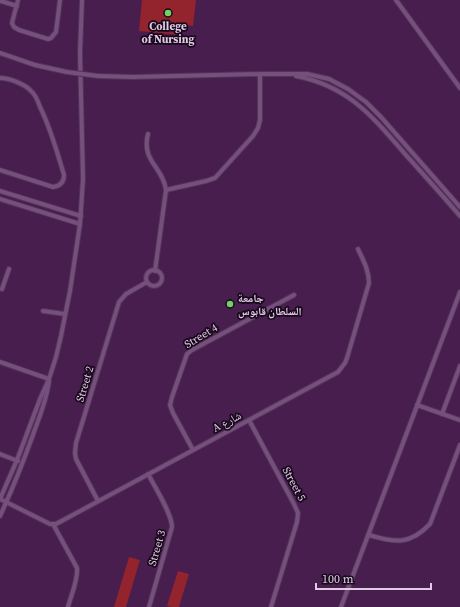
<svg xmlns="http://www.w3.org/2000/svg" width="460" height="607" viewBox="0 0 460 607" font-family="'Source Serif 4','Noto Naskh Arabic',serif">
  <rect width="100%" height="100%" fill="#3a1641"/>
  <rect fill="#471e4e" x="0" y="0" width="460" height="607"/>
  <g fill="#93232d">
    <path d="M 142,0 L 196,0 L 193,26 L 181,24 L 180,35 L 139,31 Z"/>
    <path d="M 129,557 L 140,560 L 126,607 L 114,607 Z"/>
    <path d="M 178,571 L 189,574 L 179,607 L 172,607 L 167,606 Z"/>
  </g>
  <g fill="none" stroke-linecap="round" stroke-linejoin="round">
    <g stroke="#523557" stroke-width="6">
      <g id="lane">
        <path d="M 18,0 L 13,19 L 12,23 L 14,27 L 19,30 L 48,39 L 51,38 L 56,32 L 60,0"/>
        <path d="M 396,0 L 460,88"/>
        <path d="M 1,1 L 17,6"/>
        <path d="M 0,53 L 35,65 L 67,72"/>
        <path d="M 98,76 L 133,77 L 260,74 L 307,74 L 329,79 L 348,89 L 366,102 L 381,117 L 460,207"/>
        <path d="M 296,76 C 348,86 372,116 405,154 C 423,174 442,195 460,216"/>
        <path d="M 0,78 C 9,78 25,84 31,91 C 36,95 38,101 40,107 C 51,129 57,152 64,175 C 64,182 60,186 53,187 L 0,170"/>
        <path d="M 148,134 C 141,161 163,167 166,190 L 155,271"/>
        <path d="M 166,190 L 206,181 L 215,178 L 253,136 L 258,128 L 260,120 L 260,74"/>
        <path d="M 0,191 L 81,216"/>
        <path d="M 0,199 L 80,224"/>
        <circle cx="154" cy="278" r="8"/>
        <path d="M 2,289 L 9,269"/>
        <path d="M 43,311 L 65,314"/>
        <path d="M 0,362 L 49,379"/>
        <path d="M 417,405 L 460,420"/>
        <path d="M 442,414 L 460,366"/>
        <path d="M 249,420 L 294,504 L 298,513 L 297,522 L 271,607"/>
        <path d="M 193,450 L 173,413 L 170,405 L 172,397 L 187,354 L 192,350 L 294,295"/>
        <path d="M 0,454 L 18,461"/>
        <path d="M 148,474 C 155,487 172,514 172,527 L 149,607"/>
        <path d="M 0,499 L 50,524 L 56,524 L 338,372 L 345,363 L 347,358 L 369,283 C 369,270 363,260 358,249"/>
        <path d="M 0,499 L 17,460 L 40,399 L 49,379 L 56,357 L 61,336 L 70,291 L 80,224 L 83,179 L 80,53 L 82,0"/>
        <path d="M 98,501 L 76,459 L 75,453 L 76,443 L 119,302 L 126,294 L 147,282"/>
        <path d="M 0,516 C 13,488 24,460 34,432 C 40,415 47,399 49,381"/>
        <path d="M 53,524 L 77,568 C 78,581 71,595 68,607"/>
        <path d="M 369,535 C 395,543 410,545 430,524 L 460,445"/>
        <path d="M 341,607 L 460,292"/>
      </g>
    </g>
    <use href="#lane" stroke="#764f7d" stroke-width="4"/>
    <g stroke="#523557" stroke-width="6" stroke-linecap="butt">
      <path id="lane-bridge" d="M 67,72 L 98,76"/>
    </g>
    <use href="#lane-bridge" stroke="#764f7d" stroke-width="4"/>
  </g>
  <g fill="#6fd360" stroke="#19091c" stroke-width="1.5">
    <circle cx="168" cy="13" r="4"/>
    <circle cx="230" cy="304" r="4"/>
  </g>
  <g text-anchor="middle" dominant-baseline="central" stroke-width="3.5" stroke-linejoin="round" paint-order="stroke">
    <g font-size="11" font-weight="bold" fill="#e0cae4" stroke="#19091c">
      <text x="168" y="26">College<tspan x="168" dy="13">of Nursing</tspan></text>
      <text x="238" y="298" text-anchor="start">جامعة<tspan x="238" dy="13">السلطان قابوس</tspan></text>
    </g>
    <g font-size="11" fill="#e0cae4" stroke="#19091c">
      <text transform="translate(201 336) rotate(-31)">Street 4</text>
      <text transform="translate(85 384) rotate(-73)">Street 2</text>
      <text transform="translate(227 422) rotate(-28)">A شارع</text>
      <text transform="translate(294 484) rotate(62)">Street 5</text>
      <text transform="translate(157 548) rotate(-74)">Street 3</text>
    </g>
  </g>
  <path d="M316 583v6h115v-6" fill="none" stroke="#e0cae4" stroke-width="2"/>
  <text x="322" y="583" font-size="12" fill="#e0cae4" stroke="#19091c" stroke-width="3" paint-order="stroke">100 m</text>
</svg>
